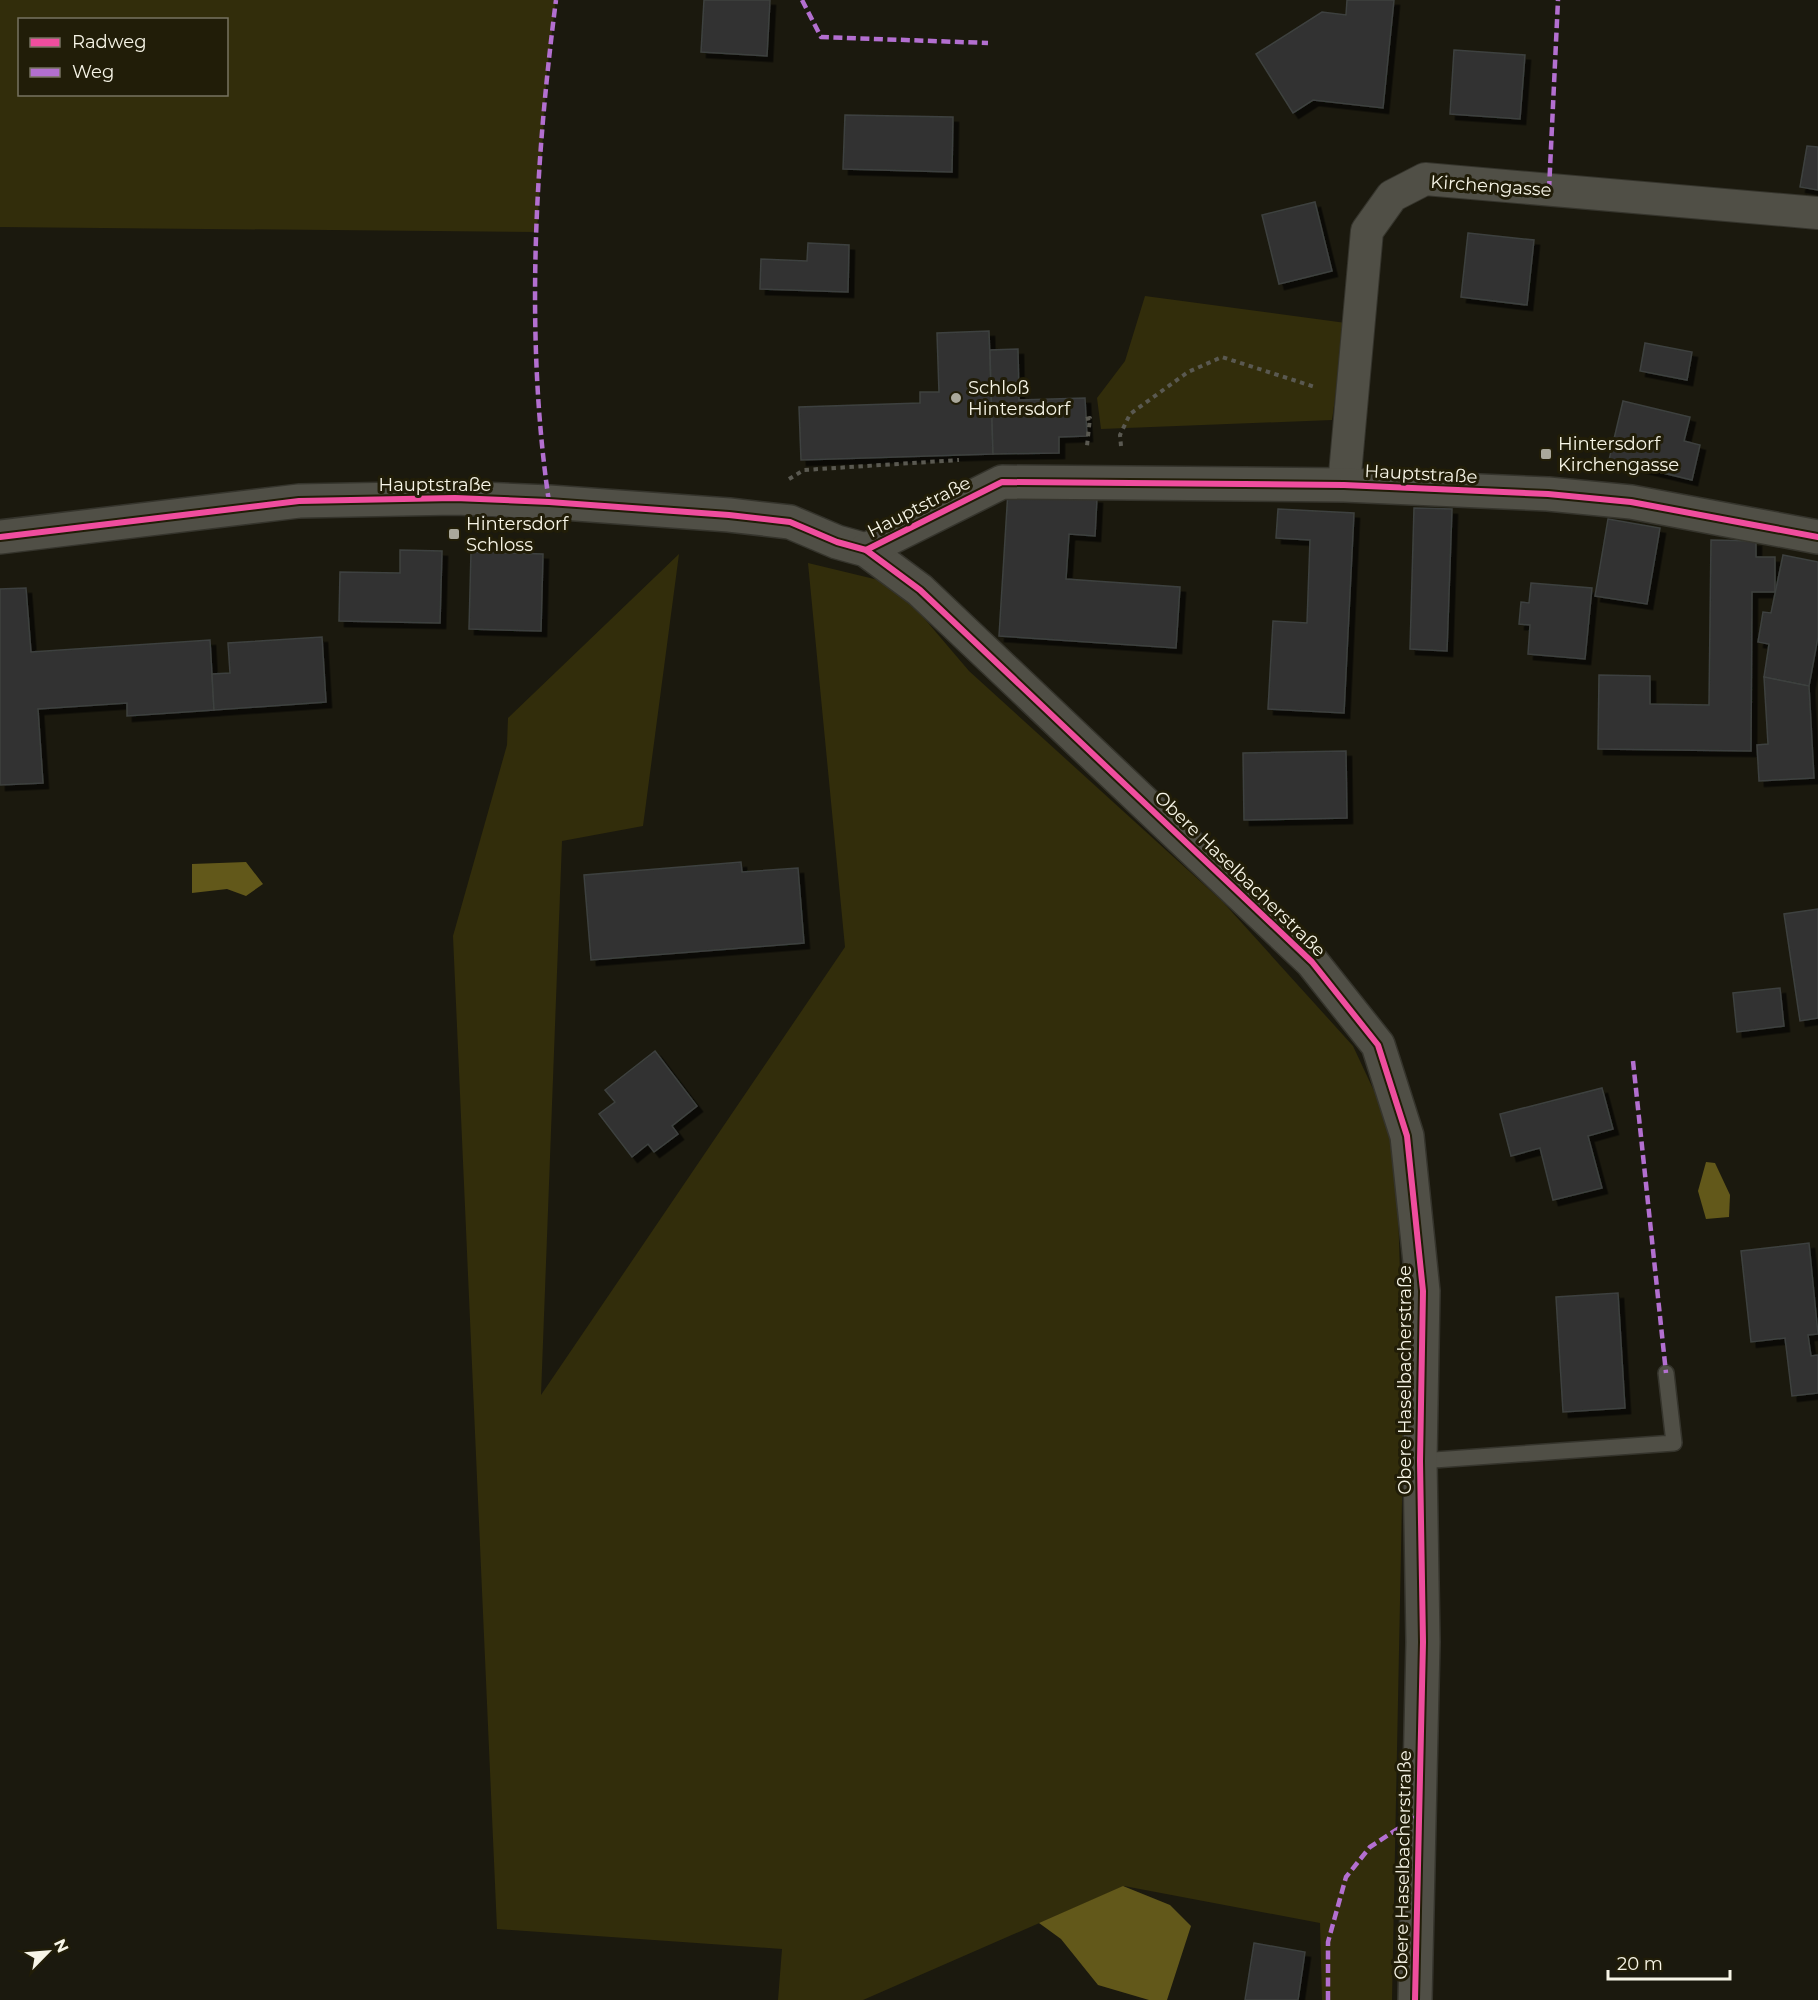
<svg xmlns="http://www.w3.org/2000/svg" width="1818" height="2000" viewBox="0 0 1818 2000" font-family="Montserrat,sans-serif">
  <defs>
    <filter id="shadow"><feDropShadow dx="5.5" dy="5.5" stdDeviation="0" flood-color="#0009"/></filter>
  </defs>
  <rect width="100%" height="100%" fill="#1b190e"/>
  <g fill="#322d0b" fill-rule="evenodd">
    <path d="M 0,0 L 556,0 L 547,71 L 537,232 L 0,227 ZM 20,20 L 226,20 L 226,94 L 20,94 Z"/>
    <path d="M 1145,296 L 1346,323 L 1332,420 L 1101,429 L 1097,398 L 1125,361 Z"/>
    <path d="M 679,554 L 643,826 L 562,841 L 541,1395 L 845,947 L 808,563 L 895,584 L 969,671 L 1222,901 L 1353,1046 L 1390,1125 L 1398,1209 L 1404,1401 L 1392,2000 L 1322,2000 L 1320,1923 L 1124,1886 L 863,2000 L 778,2000 L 782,1949 L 497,1929 L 453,936 L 507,745 L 508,718 Z"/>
  </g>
  <g fill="#62581a">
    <path d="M 246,862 L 263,884 L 246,896 L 227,889 L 192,893 L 192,864 Z"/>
    <path d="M 1706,1162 L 1715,1163 L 1730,1195 L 1729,1217 L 1706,1219 L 1698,1191 Z"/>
    <path d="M 1123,1886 L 1170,1905 L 1191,1926 L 1167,2000 L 1149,2000 L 1098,1985 L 1061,1939 L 1039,1923 Z"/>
  </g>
  <g fill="#303230" stroke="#3e413f" stroke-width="1.5" filter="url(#shadow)">
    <path d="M 704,0 L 770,0 L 767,56 L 701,52 Z"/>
    <path d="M 1347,0 L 1394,0 L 1383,108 L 1313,100 L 1293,113 L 1256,54 L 1322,12 L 1346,15 Z"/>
    <path d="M 1454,50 L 1525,55 L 1520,119 L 1450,114 Z"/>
    <path d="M 845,115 L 953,117 L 952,172 L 843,169 Z"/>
    <path d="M 1807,146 L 1818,147 L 1818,190 L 1800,187 Z"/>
    <path d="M 1315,202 L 1332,271 L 1279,284 L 1262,215 Z"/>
    <path d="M 1468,233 L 1534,240 L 1527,305 L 1461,297 Z"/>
    <path d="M 808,243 L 849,245 L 848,292 L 760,289 L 761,259 L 807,261 Z"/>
    <path d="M 989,331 L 993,454 L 801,460 L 799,407 L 920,403 L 920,392 L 939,392 L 937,333 Z"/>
    <path d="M 1645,343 L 1692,352 L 1687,380 L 1640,371 Z"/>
    <path d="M 1018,349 L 1019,400 L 1085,398 L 1087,436 L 1059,437 L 1059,453 L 993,454 L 990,350 Z"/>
    <path d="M 1623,401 L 1690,417 L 1684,441 L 1700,445 L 1692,480 L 1609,460 Z"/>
    <path d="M 1008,491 L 1097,498 L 1095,536 L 1069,534 L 1066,579 L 1180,587 L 1176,648 L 999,636 Z"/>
    <path d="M 1414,508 L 1452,509 L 1447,651 L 1410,649 Z"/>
    <path d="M 1278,509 L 1354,513 L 1344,713 L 1268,709 L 1273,621 L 1307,623 L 1310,540 L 1276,538 Z"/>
    <path d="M 1608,519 L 1660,528 L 1647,604 L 1595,596 Z"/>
    <path d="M 1711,540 L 1756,541 L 1756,557 L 1775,557 L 1775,592 L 1752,592 L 1751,751 L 1598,749 L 1599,675 L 1650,676 L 1650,704 L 1709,705 Z"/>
    <path d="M 400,550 L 442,551 L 440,623 L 339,621 L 340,572 L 400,573 Z"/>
    <path d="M 471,552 L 543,554 L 541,631 L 469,629 Z"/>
    <path d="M 1783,555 L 1818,562 L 1818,637 L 1809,686 L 1764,677 L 1769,644 L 1758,642 L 1763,612 L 1771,613 Z"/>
    <path d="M 1531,583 L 1592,588 L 1585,659 L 1528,654 L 1530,625 L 1519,624 L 1521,602 L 1529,603 Z"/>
    <path d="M 26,588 L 31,652 L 210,640 L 214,710 L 127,716 L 127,703 L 38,709 L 43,783 L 0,785 L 0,589 Z"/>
    <path d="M 322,637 L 326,702 L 214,710 L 212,674 L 230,673 L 228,643 Z"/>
    <path d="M 1764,677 L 1809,686 L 1814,778 L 1759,781 L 1757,745 L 1768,744 Z"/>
    <path d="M 1346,751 L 1347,818 L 1244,820 L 1243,753 Z"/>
    <path d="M 741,862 L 742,872 L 798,868 L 804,943 L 591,960 L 584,875 Z"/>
    <path d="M 1818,909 L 1818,1018 L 1800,1021 L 1784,914 Z"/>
    <path d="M 1780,988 L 1784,1026 L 1737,1032 L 1733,993 Z"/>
    <path d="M 655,1051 L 697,1106 L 672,1126 L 678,1134 L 654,1152 L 648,1144 L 632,1157 L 599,1114 L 615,1102 L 605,1090 Z"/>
    <path d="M 1602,1088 L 1613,1129 L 1588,1136 L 1602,1188 L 1553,1200 L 1540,1148 L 1511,1156 L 1500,1114 Z"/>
    <path d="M 1809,1243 L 1818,1334 L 1808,1335 L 1811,1356 L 1818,1355 L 1818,1393 L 1792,1396 L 1785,1338 L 1751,1342 L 1741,1251 Z"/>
    <path d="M 1618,1293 L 1625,1408 L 1563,1412 L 1556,1297 Z"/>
    <path d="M 1254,1943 L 1305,1952 L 1298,2000 L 1245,2000 Z"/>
  </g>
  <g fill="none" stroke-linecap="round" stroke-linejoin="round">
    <g stroke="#35342c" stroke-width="18">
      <path id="lane" d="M 1420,1461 L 1674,1443 L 1666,1373"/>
    </g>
    <g stroke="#35342c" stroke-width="34">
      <path id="street" d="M 1344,485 L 1367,231 L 1392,196 L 1425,179 L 1818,213"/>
    </g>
    <g stroke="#35342c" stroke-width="36">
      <g id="secondary">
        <path d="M 0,537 L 299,501 L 455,498 L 549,502 L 729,515 L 790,522 L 837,542 L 866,550 L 920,590 L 1312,962 L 1378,1045 L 1407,1136 L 1423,1291 L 1420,1461 L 1423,1642 L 1415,2000"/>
        <path d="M 866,550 L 1002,482 L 1344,485 L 1548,494 L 1631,502 L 1818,537"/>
      </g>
    </g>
    <g stroke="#5a5951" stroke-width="4" stroke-dasharray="4.5 4.5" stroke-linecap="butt">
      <path d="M 1086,419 L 1090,418 L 1087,446"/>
      <path d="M 1121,446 L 1120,435 L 1130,414 L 1188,372 L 1222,357 L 1315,387"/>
      <path d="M 789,479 L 804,470 L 959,460"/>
    </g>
    <use href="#lane" stroke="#504f46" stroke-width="15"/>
    <use href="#street" stroke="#504f46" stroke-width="32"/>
    <use href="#secondary" stroke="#504f46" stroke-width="33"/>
    <g stroke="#b36fd0" stroke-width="4.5" stroke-dasharray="9 4.5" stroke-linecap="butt">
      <path d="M 802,0 L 821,37 L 988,43"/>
      <path d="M 1549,190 L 1558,0"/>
      <path d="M 549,502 C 525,338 535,163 556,0"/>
      <path d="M 1633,1061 L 1666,1373"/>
      <path d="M 1328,2000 L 1328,1942 L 1346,1877 L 1370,1847 L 1419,1815"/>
    </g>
    <g stroke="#211d08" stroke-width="10">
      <g id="cycleway">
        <path d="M 0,537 L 299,501 L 455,498 L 549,502 L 729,515 L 790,522 L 837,542 L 866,550 L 920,590 L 1312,962 L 1378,1045 L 1407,1136 L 1423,1291 L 1420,1461 L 1423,1642 L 1415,2000"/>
        <path d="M 866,550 L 1002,482 L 1344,485 L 1548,494 L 1631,502 L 1818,537"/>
      </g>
    </g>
    <use href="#cycleway" stroke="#ef4d9e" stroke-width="6"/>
  </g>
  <g fill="#aaa89b" stroke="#211d08" stroke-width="2">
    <circle cx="956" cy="398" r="6"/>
    <rect x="1540" y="448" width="12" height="12" rx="3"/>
    <rect x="448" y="528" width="12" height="12" rx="3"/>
  </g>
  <g text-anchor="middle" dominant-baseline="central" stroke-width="6" stroke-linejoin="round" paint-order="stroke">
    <g font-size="18" fill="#f7f5e7" stroke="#211d08">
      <text transform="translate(1491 186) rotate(4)">Kirchengasse</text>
      <text transform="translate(1421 474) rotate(3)">Hauptstraße</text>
      <text x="435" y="485">Hauptstraße</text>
      <text transform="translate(919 507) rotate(-27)">Hauptstraße</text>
      <text transform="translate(1240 874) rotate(44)">Obere Haselbacherstraße</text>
      <text transform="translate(1405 1380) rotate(-90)">Obere Haselbacherstraße</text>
      <text transform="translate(1403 1865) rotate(-89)">Obere Haselbacherstraße</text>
    </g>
    <g font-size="18" fill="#f7f5e7" stroke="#211d08" text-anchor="start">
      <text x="968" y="388">Schloß<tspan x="968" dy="21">Hintersdorf</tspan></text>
      <text x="1558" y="444">Hintersdorf<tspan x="1558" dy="21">Kirchengasse</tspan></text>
      <text x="466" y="524">Hintersdorf<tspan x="466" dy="21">Schloss</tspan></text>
    </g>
  </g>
  <rect x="18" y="18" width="210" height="78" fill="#211d08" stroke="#777361" stroke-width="1.5"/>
  <rect x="30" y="38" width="30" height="9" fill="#ef4d9e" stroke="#777361" stroke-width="1.5"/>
  <text x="72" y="48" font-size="18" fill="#f7f5e7">Radweg</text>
  <rect x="30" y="68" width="30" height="9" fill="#b36fd0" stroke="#777361" stroke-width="1.5"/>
  <text x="72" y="78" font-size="18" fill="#f7f5e7">Weg</text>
  <g transform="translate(48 1952) rotate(65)" stroke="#211d08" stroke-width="4.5" paint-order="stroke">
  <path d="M0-4.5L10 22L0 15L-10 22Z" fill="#f7f5e7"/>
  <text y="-9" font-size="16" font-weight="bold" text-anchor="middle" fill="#f7f5e7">N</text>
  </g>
  <path d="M1608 1970v9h122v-9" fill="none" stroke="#f7f5e7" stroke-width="3"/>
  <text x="1617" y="1970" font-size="18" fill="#f7f5e7" stroke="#211d08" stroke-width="4.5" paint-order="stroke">20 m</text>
</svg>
